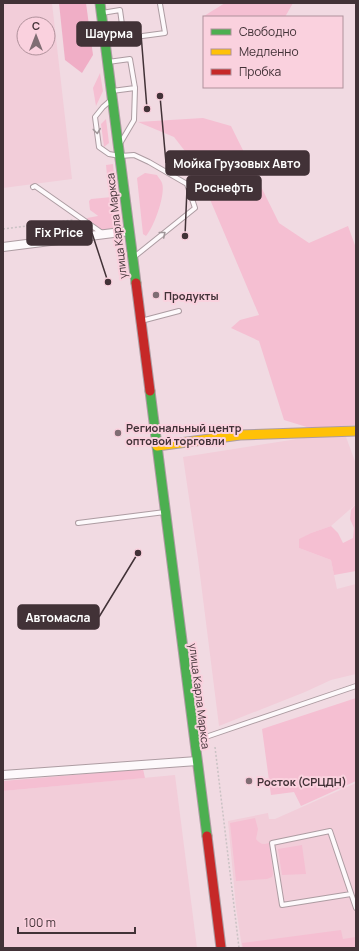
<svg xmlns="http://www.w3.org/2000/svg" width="359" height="951" viewBox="0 0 359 951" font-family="Manrope,sans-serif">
  <rect width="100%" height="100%" fill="#f1dae2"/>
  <g fill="#f2cdd9" fill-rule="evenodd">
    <path d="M 3,3 L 52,3 L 72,179 L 3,188 ZM 24,24 L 48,24 L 48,48 L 24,48 Z"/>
    <path d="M 310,437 L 346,437 L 356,464 L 356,504 L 331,526 L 311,533 L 300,539 L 299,548 L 331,560 L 337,589 L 356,584 L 356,674 L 331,680 L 305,692 L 219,726 L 198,559 L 183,457 Z"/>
    <path d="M 175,775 L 197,948 L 3,948 L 3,791 Z"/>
    <path d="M 356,783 L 356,948 L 242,948 L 236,907 L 228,821 L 268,813 L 269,819 L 275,819 Z"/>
  </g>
  <g fill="#f5bfd2">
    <path d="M 225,3 L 293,3 L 285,17 L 204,17 L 204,16 Z"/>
    <path d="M 100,73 L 103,91 L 96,106 L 93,88 Z"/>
    <path d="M 203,118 L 231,126 L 279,223 L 309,243 L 348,226 L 356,248 L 356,425 L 310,428 L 284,420 L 259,341 L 231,328 L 240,320 L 259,315 L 195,164 L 174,137 L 138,122 Z"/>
    <path d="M 106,119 L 109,143 L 104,147 L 101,124 Z"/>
    <path d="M 113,164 L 115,186 L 111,190 L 108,186 L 106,165 Z"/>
    <path d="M 145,173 L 157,175 C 158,177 161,180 162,183 C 166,194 154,227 146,236 L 143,234 L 137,178 Z"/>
    <path d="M 112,197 L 116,200 L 118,221 L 113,230 L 104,233 L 88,221 L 87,218 L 98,216 L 97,215 L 90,210 L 89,201 L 91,199 Z"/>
    <path d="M 356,504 L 356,571 L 334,575 L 331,560 L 299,548 L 299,539 L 311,533 L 331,526 L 338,533 L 343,543 L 353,538 L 354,528 L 350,519 L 351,510 Z"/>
    <path d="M 356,698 L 356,781 L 301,806 L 294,792 L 271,795 L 262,729 Z"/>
    <path d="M 143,769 L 145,778 L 3,791 L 3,781 Z"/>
    <path d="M 255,818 L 258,829 L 256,839 C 260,844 263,845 269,843 L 273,874 L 272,877 L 267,879 L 236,881 L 230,823 Z"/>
    <path d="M 302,845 L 306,874 L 282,875 L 278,849 Z"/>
    <path d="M 341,930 L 343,939 L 356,937 L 356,948 L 243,948 L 242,943 Z"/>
  </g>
  <path fill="#f0aec6" d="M 59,3 L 86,3 L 93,55 L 82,73 L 65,60 Z"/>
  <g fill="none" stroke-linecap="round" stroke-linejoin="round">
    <g stroke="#ad9ca2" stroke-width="6">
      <g id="lane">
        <path d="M 102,13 L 120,10 L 124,39"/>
        <path d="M 105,41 L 165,33 L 160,4"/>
        <path d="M 108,62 L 130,59 L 135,88 L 112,91"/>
        <path d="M 111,100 L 103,107 L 95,117 L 99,147 L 109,154 L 120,156 L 134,155 L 149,162 L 187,184 L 195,208 L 134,257"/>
        <path d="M 121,142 L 134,120 L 135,88"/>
        <path d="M 33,187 L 35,186 L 102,233"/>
        <path d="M 141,321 L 179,311"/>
        <path d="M 78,523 L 165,512"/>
        <path d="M 194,741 L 356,686"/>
        <path d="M 351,894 L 282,905 L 272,843 L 330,831 L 356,908"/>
      </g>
    </g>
    <g stroke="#ad9ca2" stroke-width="10">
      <g id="street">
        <path d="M 3,247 L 129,231"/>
        <path d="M 3,775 L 197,761"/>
      </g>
    </g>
    <g stroke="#ad9ca2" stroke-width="11">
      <g id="fast">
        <path d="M 100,3 L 136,283"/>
        <path d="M 150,391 L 207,836"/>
      </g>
    </g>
    <g stroke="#ad9ca2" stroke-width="11">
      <path id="slow" d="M 157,446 L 240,435 L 356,431"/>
    </g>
    <g stroke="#ad9ca2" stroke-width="11">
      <g id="jam">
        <path d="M 136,283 L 150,391"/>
        <path d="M 207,836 L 221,948"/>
      </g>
    </g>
    <g stroke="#cac2c4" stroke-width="1.5" stroke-dasharray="2 2" stroke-linecap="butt">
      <path d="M 3,229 L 73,220"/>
      <path d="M 215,747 L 239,948"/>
    </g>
    <use href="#lane" stroke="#fdf9fb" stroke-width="4"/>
    <use href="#street" stroke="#fdf9fb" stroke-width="8"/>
    <use href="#fast" stroke="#4caf50" stroke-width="9"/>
    <use href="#slow" stroke="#ffc107" stroke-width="9"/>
    <use href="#jam" stroke="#c62828" stroke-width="9"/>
  </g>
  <defs><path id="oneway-chevron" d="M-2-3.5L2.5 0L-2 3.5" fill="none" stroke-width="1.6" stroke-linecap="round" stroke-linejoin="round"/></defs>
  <g stroke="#a09699">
    <use href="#oneway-chevron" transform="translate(97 131) rotate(83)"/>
    <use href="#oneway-chevron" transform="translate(163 234) rotate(-39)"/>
  </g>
  <g fill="#7f6d73" stroke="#fad1de" stroke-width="1.5">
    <circle cx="156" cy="295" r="4"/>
    <circle cx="118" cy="433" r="4"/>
    <circle cx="249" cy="781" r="4"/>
  </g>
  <g text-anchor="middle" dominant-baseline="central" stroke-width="4" stroke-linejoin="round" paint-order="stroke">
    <g font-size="11" fill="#423237" stroke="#fad1de">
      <text transform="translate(116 226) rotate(-97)">улица Карла Маркса</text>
      <text transform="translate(200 696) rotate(83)">улица Карла Маркса</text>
    </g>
    <g font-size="11" font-weight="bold" fill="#423237" stroke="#fad1de" text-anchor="start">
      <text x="164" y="295">Продукты</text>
      <text x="126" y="427">Региональный центр<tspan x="126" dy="13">оптовой торговли</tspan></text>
      <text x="257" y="781">Росток (СРЦДН)</text>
    </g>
  </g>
  <path fill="none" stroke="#423237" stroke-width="1.5" d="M147 109L141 34M160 96L166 163M185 236L187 188M108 282L92 233M138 553L99 617"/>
  <g fill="#423237" stroke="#fad1de" stroke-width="1.5">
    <circle cx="147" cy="109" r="4"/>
    <circle cx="160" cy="96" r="4"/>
    <circle cx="185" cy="236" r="4"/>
    <circle cx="108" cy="282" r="4"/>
    <circle cx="138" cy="553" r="4"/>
  </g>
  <g fill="#423237" stroke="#423237" stroke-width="1.5">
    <rect x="77" y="22" width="64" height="24" rx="4"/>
    <rect x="166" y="151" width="143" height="24" rx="4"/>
    <rect x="187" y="176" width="74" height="24" rx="4"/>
    <rect x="27" y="221" width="65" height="24" rx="4"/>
    <rect x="18" y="605" width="81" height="24" rx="4"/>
  </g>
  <g font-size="12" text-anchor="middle" font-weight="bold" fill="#fff">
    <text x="109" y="38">Шаурма</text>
    <text x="237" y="168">Мойка Грузовых Авто</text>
    <text x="224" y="192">Роснефть</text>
    <text x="59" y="237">Fix Price</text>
    <text x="58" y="622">Автомасла</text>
  </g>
  <rect width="359" height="951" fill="none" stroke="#423237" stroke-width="8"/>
  <rect x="203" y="16" width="140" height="72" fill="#fad1de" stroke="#b0919b"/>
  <rect x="211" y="29" width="20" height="6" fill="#4caf50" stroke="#b0919b"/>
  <text x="239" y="36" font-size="12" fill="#423237">Свободно</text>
  <rect x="211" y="49" width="20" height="6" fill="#ffc107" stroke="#b0919b"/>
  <text x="239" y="56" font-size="12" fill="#423237">Медленно</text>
  <rect x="211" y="69" width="20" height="6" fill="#c62828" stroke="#b0919b"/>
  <text x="239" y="76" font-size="12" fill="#423237">Пробка</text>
  <g transform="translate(36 36)"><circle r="19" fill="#fad1de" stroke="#b0919b"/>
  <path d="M0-3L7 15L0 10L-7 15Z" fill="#7f6d73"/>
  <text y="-6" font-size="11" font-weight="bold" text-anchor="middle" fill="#423237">С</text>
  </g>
  <path d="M18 927v6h117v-6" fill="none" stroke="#423237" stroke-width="2"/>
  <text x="24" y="927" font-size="12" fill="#423237" stroke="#fad1de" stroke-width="3" paint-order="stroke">100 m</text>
</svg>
